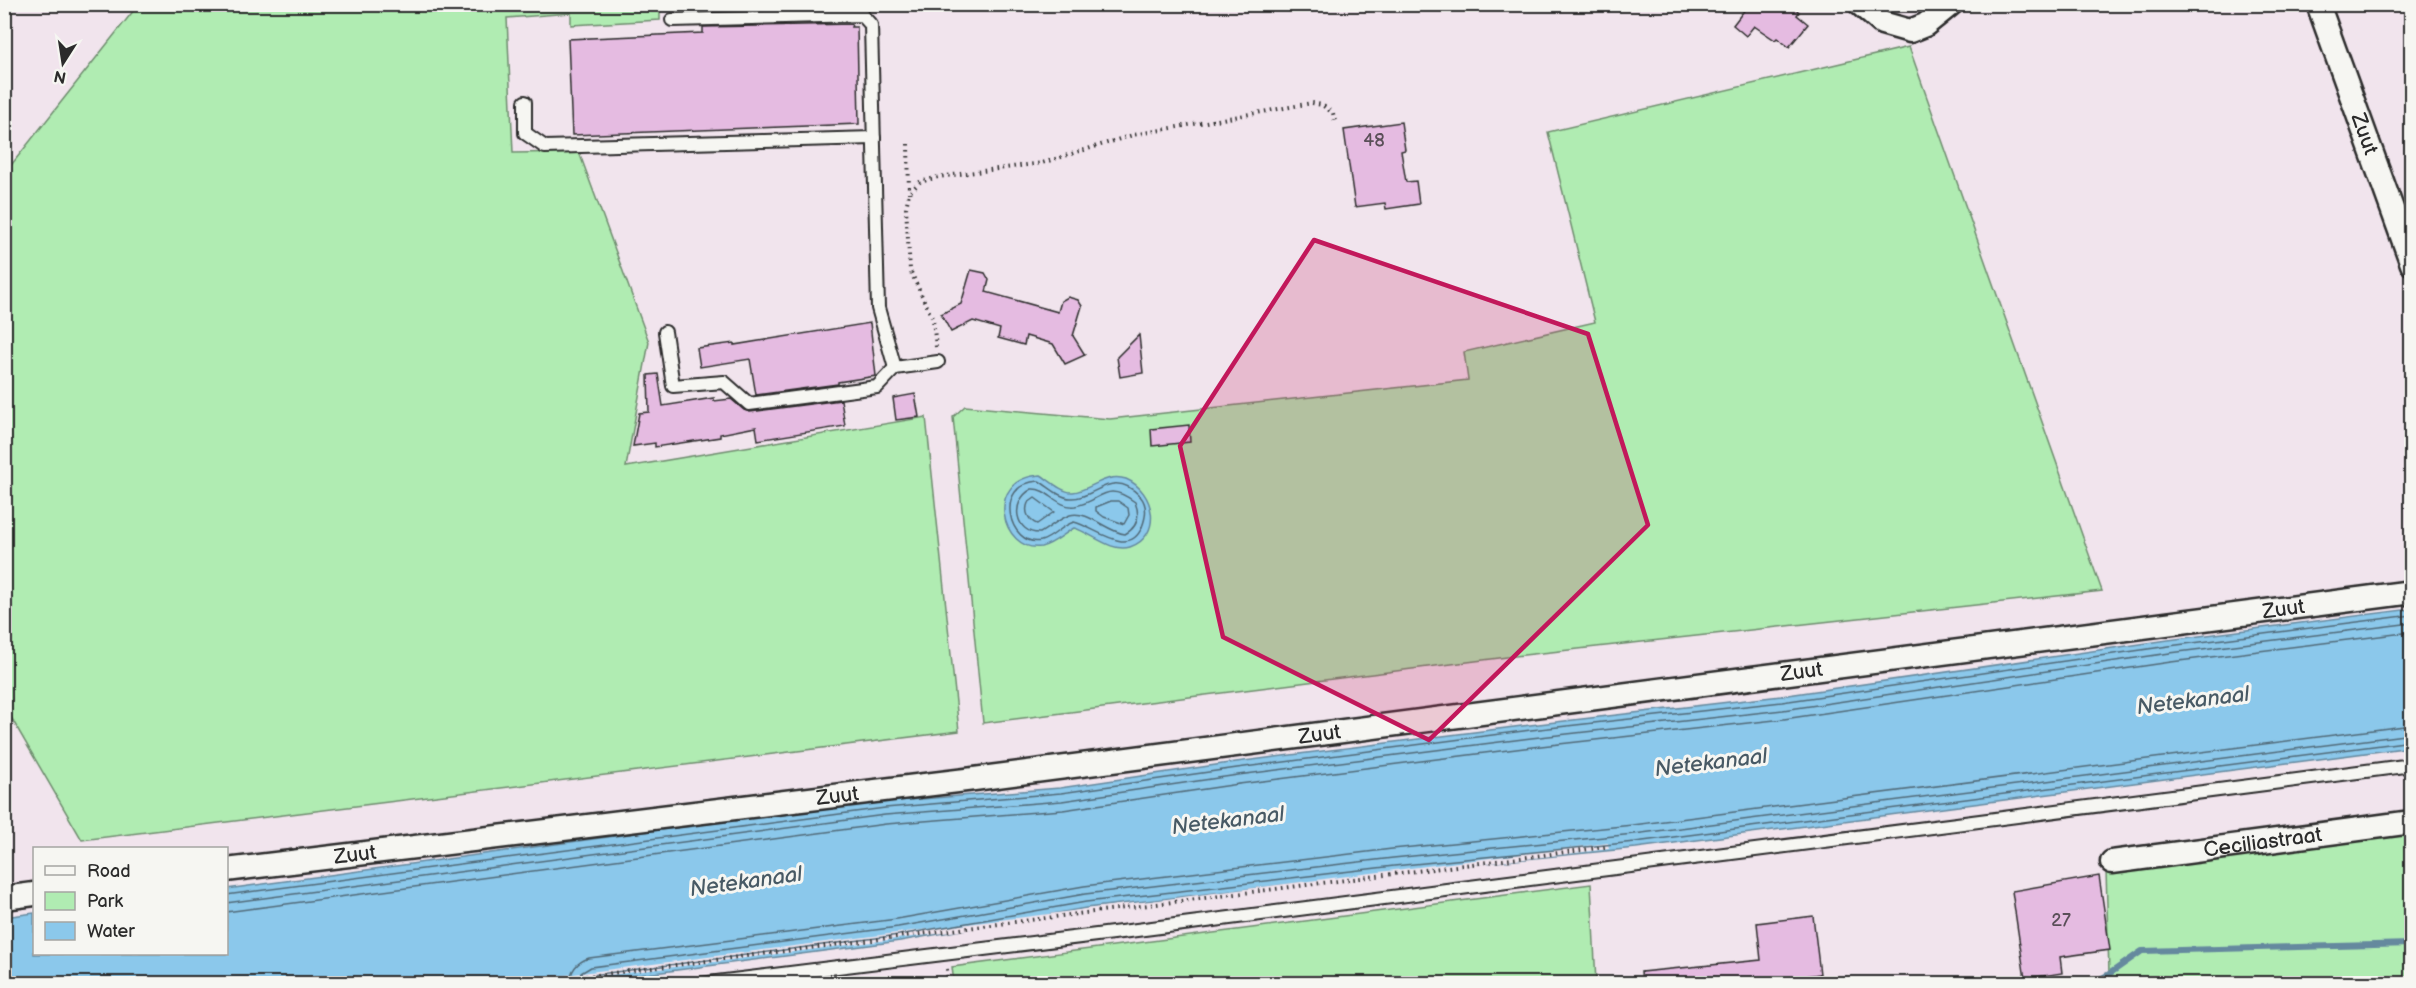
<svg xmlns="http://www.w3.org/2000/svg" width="2416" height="988" viewBox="0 0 2416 988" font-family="'Balsamiq Sans',sans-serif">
  <rect width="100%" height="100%" fill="#f1e4ed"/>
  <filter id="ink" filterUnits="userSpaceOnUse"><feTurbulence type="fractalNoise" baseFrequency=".0167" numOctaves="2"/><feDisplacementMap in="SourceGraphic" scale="12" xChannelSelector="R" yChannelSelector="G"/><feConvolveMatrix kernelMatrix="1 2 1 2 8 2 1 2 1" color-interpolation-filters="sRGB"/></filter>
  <g filter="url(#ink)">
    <g fill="#b0ecb2" stroke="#6e8c6e" stroke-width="1.5">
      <path d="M 138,5 L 660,5 L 660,20 L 571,25 L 571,13 L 507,18 L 513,153 L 579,152 L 649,342 L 626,467 L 926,417 L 959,731 L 82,840 L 5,707 L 4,174 Z"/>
      <path d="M 1909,47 L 2102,591 L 1515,656 L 983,723 L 953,417 L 965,406 L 1110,419 L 1468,380 L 1464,352 L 1595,322 L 1548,132 Z"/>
      <path d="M 2411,826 L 2411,983 L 2091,984 L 2109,974 L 2106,870 Z"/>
      <path d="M 1591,884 L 1596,983 L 954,983 L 952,967 Z"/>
    </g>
    <g fill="#8bc8eb" stroke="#65899e" stroke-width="1.5">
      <path d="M 1041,475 C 1049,480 1063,493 1073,492 C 1091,490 1106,472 1126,479 C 1155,491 1163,536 1130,547 C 1111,553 1090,532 1074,528 C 1064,534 1052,545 1041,547 C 1002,553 982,478 1041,475 Z"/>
      <path d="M 2411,609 L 2411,747 L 1636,848 L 1395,872 L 1086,908 L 900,941 L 570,984 L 5,983 L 4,917 L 34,913 L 34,954 L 226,954 L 227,889 L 659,830 L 884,802 L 1060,788 L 1236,762 L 1530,725 L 1781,696 L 2168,640 Z"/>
    </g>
    <path fill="#f1e4ed" d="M 1608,843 L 1609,849 L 1087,911 L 999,926 L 547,983 L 503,983 Z"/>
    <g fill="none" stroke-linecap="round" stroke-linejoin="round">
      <g stroke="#516a78" stroke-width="1.5">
        <path d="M 1039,481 C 1049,487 1060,498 1071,498 C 1095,499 1112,467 1140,496 C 1148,505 1146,517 1142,527 C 1129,559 1095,527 1074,522 C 1062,525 1053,538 1041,541 C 1009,548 992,483 1039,481 Z"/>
        <path d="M 1032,489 C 1048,488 1057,508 1075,506 C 1102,502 1104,479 1135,502 C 1140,515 1138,527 1125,534 C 1107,532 1088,510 1070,515 C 1060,518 1049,528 1040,533 C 1015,534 1009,501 1032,489 Z"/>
        <path d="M 1035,498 L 1054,512 L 1037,524 C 1029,521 1024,512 1028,503 Z"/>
        <path d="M 1111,501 L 1118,501 L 1128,508 L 1129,515 L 1124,524 L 1104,517 L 1096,511 L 1096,507 Z"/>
        <path d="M 226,895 L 885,808 L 1061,793 L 1237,768 L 1531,730 L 1782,702 L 2169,646 L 2412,615"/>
        <path d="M 226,903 L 885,815 L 1062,801 L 1238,775 L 1531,738 L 1783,710 L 2170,653 L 2412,623"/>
        <path d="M 226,912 L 886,824 L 1063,810 L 1239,784 L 1532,747 L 1784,719 L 2171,662 L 2412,632"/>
        <path d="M 570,984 C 570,970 577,962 589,958 L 897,919 L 1084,886 L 1392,849 L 1633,825 L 2412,725"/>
        <path d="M 579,984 L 581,973 L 591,967 L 898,927 L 1085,894 L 1393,858 L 1634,834 L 2412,734"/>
        <path d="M 586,984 L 587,978 L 592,975 L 899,935 L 1086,902 L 1394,866 L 1635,842 L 2412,741"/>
      </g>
      <path stroke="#65899e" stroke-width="6" d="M 2091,984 L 2109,974 L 2142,951 L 2412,944"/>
    </g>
    <g fill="#e5bbe1" stroke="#2b2b2b" stroke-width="1.5">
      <path d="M 702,4 L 856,4 L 855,7 L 702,11 Z"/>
      <path d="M 1749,4 L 1791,4 L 1799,12 L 1797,15 L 1808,24 L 1789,47 L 1777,38 L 1775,40 L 1754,26 L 1746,36 L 1733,25 Z"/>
      <path d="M 852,24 L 851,27 L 857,27 L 859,124 L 572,135 L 568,39 L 703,33 L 703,27 Z"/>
      <path d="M 1401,122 L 1405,150 L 1401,151 L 1406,182 L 1416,181 L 1419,204 L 1386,209 L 1385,203 L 1355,207 L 1344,130 Z"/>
      <path d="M 971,270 L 985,273 L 989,280 L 986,292 L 1058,312 L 1061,301 L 1068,297 L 1078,300 L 1082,306 L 1073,336 L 1085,355 L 1065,364 L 1053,344 L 1026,336 L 1024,345 L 998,338 L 1000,329 L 973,321 L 951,332 L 941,314 L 961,304 Z"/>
      <path d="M 870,323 L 876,376 L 838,382 L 838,384 L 756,395 L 750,359 L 700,367 L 697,348 L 734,343 L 734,345 Z"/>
      <path d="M 1139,335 L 1143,373 L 1120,377 L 1117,357 Z"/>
      <path d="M 658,374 L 663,406 L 714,398 L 714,401 L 731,399 L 744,410 L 750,412 L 841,400 L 845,426 L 758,440 L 756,427 L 720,434 L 720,437 L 655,447 L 655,443 L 633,446 L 639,413 L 649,412 L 648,375 Z"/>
      <path d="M 915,394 L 919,417 L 896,420 L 893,398 Z"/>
      <path d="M 1189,425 L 1190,442 L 1152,446 L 1151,429 Z"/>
      <path d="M 2099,876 L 2110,950 L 2060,957 L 2062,973 L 2025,979 L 2012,891 Z"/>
      <path d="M 1813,916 L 1820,974 L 1745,984 L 1642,984 L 1641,972 L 1761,960 L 1757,923 Z"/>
    </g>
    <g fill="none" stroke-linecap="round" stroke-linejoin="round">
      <g stroke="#2b2b2b" stroke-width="16">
        <g id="lane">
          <path d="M 672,20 L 862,15 L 871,25 L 878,308 L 895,368 L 938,362"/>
          <path d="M 525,102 L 525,133 L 545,147 L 874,138"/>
          <path d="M 665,332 L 673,386 L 724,382 L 749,404 L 877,387 L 895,368"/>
          <path d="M 700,984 L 1129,931 L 2412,765"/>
        </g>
      </g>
      <g stroke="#2b2b2b" stroke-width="27">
        <g id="street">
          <path d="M 1860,4 L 1882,23 L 1910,31 L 1925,25 L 1951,4"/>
          <path id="s1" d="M 2318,4 L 2412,264"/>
          <path id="s2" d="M 2112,862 L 2412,822"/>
          <path id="s3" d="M 226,870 L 974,779 L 2412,592"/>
          <path d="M 4,898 L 34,894"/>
        </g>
      </g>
      <g stroke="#2b2b2b" stroke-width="4" stroke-dasharray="1.5 4.5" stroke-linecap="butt">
        <path d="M 908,144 L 909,193"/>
        <path d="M 936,347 L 933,320 L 910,270 L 906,208 L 909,193 L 920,182 L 938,177 L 1042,163 L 1133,135 L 1312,103 L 1322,105 L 1333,113 L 1336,125"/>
        <path d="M 947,969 L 948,984"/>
        <path d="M 526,984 L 1606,847"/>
      </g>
      <use href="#lane" stroke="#f6f6f2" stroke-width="12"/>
      <use href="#street" stroke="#f6f6f2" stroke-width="22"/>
    </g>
  </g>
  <path fill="#c2185b" fill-opacity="0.2" stroke="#c2185b" stroke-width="4.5" stroke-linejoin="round" d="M 1314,240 L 1588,334 L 1648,525 L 1429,740 L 1223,637 L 1180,446 Z"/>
  <g text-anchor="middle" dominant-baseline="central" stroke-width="6" stroke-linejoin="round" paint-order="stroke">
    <g font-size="18" fill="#5a4f58">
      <text x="1374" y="140">48</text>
      <text x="2061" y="920">27</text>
    </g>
    <g font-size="21" fill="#2b2b2b" stroke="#f6f6f2">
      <text stroke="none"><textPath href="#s1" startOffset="138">Zuut</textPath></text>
      <text stroke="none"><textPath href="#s3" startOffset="2074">Zuut</textPath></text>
      <text stroke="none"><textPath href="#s3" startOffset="1588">Zuut</textPath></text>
      <text stroke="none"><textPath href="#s3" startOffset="1102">Zuut</textPath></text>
      <text stroke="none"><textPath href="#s3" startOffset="616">Zuut</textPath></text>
      <text stroke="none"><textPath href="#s2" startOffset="152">Ceciliastraat</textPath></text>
      <text stroke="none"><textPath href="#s3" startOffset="130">Zuut</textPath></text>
    </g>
    <g font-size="22" font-style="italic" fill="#485a65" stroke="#f6f6f2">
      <text transform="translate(2193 701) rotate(-7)">Netekanaal</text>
      <text transform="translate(1711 763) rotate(-7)">Netekanaal</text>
      <text transform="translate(1228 821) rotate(-7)">Netekanaal</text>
      <text transform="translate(746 882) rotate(-8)">Netekanaal</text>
    </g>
  </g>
  <rect width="2416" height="988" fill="none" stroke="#f6f6f2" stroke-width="24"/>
  <rect x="12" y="12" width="2392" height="964" fill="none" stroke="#2b2b2b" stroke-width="2" filter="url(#ink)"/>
  <rect x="33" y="847" width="195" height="108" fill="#f6f6f2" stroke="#a5a5a2" stroke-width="1.5"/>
  <rect x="45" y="866" width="30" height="9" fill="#f6f6f2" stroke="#a5a5a2" stroke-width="1.5"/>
  <text x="87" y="877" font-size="18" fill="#2b2b2b">Road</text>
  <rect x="45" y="892" width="30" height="18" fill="#b0ecb2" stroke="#a5a5a2" stroke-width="1.5"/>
  <text x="87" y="907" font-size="18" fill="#2b2b2b">Park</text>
  <rect x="45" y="922" width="30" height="18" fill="#8bc8eb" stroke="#a5a5a2" stroke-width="1.5"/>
  <text x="87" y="937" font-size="18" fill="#2b2b2b">Water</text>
  <g transform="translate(63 63) rotate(192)" stroke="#f6f6f2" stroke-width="4.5" paint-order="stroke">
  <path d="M0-4.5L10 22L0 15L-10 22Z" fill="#2b2b2b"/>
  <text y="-9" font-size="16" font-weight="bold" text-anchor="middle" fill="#2b2b2b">N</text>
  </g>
</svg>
